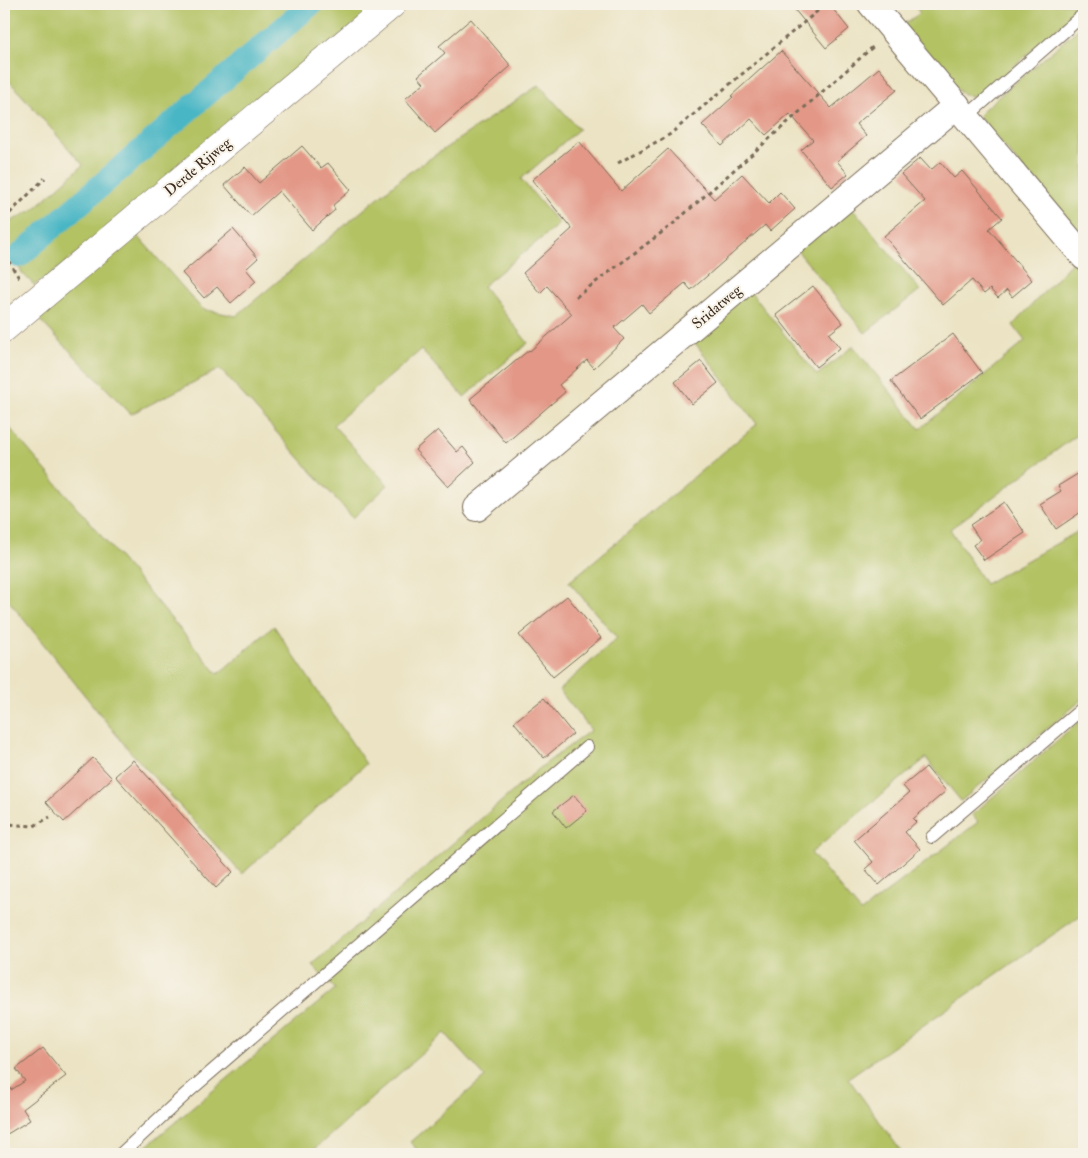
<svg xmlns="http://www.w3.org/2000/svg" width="1088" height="1158" viewBox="0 0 1088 1158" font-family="'IM FELL Double Pica',serif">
  <rect width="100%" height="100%" fill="#f7f3e8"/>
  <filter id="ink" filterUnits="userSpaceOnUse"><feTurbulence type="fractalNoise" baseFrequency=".02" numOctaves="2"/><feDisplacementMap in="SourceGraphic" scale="10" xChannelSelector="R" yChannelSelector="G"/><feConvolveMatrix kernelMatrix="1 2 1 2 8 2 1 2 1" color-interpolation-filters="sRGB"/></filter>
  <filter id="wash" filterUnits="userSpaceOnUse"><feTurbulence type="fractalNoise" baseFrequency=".0096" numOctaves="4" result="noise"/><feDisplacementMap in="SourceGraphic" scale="20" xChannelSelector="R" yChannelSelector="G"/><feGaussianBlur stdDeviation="1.12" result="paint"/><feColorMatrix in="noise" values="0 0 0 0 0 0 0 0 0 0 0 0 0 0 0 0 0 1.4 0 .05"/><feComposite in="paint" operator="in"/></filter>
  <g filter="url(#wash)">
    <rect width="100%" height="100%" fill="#ebe3c3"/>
    <g fill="#b3c264" stroke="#777641">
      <path d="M 4,4 L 379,4 L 48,277 L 34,285 L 22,273 L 6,244 L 8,223 L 34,209 L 83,165 L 4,75 Z"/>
      <path d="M 913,4 L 1084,4 L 981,96 L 970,97 L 960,92 L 903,25 L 920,13 Z"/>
      <path d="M 1084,24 L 1084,229 L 1074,228 L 979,117 L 983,110 Z"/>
      <path d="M 539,85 L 579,129 L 521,179 L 559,224 L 483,286 L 528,343 L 464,397 L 421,350 L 333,425 L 388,485 L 353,518 L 220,369 L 131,414 L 36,316 L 137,235 L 202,309 L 236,316 L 404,176 Z"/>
      <path d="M 850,205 L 920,290 L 865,333 L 796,249 Z"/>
      <path d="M 1075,259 L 1084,270 L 1084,430 L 950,529 L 985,584 L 1077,532 L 1084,526 L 1084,698 L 961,801 L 926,758 L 811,853 L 861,912 L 978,822 L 972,815 L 1084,717 L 1084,913 L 848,1078 L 903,1154 L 421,1154 L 410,1142 L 485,1077 L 445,1033 L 309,1154 L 137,1154 L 335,989 L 312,965 L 541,767 L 591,730 L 559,690 L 617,638 L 569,582 L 757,424 L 692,339 L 750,291 L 817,375 L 853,346 L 920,429 L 1025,341 L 1013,325 Z"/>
      <path d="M 4,421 L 218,674 L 274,626 L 366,764 L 242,874 L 128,749 L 4,595 Z"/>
    </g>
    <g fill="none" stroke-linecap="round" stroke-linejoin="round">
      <path stroke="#49b6c5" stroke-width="24" d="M 19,256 L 311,4"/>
    </g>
    <g id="blocks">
      <g fill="#e39887">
        <path d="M 790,4 L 829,4 L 849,29 L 826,48 Z"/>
        <path d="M 471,19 L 511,66 L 435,133 L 405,99 L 424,83 L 418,76 L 445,53 L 439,46 Z"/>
        <path d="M 781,51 L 831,108 L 879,68 L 897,90 L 856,124 L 866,136 L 837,161 L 848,174 L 832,187 L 801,150 L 813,140 L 790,114 L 766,135 L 751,119 L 722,146 L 702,125 L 733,97 L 731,96 Z"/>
        <path d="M 579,141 L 621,191 L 668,149 L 714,199 L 742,174 L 769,203 L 780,192 L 795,209 L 770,231 L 765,225 L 691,290 L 685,283 L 649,313 L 642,304 L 614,328 L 624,339 L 594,368 L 587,360 L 559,385 L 565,392 L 506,443 L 470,399 L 529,350 L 530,351 L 572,314 L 547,286 L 540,293 L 523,273 L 572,229 L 532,180 Z"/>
        <path d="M 302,146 L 321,168 L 328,163 L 351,190 L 333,205 L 335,210 L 312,230 L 279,191 L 251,216 L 224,185 L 245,167 L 259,183 Z"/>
        <path d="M 920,158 L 931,170 L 940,162 L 954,178 L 962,171 L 1002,218 L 989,229 L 1032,280 L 1012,297 L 1007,290 L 998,298 L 990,289 L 984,294 L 972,280 L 943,305 L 884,236 L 925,201 L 901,174 Z"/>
        <path d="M 233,229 L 258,258 L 246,269 L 256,281 L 231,303 L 217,287 L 204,298 L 182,273 Z"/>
        <path d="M 813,286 L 843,323 L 829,334 L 840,348 L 816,367 L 776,315 Z"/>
        <path d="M 953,334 L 982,373 L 920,419 L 891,381 Z"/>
        <path d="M 701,361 L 718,383 L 692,404 L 675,382 Z"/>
        <path d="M 438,430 L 457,452 L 463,447 L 475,462 L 448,487 L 415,450 Z"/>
        <path d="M 1084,470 L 1084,510 L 1056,529 L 1040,504 L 1061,491 L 1058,486 Z"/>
        <path d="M 1004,502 L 1025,533 L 984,560 L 973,545 L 980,540 L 970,525 Z"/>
        <path d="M 567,596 L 601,638 L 553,677 L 519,635 Z"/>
        <path d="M 544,698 L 573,734 L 544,758 L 514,722 Z"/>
        <path d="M 93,758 L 112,778 L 64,822 L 46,802 Z"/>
        <path d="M 133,760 L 233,872 L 216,888 L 115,776 Z"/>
        <path d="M 926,767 L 946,791 L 913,819 L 916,822 L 905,832 L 920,849 L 879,885 L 865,869 L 873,862 L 854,840 L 909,793 L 903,786 Z"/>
        <path d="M 574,795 L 587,811 L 566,828 L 553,811 Z"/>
        <path d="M 43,1048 L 66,1076 L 23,1109 L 30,1120 L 4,1136 L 4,1078 L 11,1090 L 25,1081 L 16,1069 Z"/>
      </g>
    </g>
  </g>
  <g filter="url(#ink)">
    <use href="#blocks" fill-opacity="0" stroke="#796b58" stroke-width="1"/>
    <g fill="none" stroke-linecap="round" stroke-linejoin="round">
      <g stroke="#796b58" stroke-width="14">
        <g id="service">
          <path d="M 967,116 L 1084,14"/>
          <path d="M 932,837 L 1084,707"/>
          <path d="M 121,1154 L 187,1093 L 587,747"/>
        </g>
      </g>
      <g stroke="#796b58" stroke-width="28">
        <g id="minor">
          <path d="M 871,4 L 1084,257"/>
          <path d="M 477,508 L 957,105"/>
        </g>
      </g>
      <g stroke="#796b58" stroke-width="29">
        <path id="tertiary" d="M 4,328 L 392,4"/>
      </g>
      <g stroke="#796b58" stroke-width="3" stroke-dasharray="4 4" stroke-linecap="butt">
        <path d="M 618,163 L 669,135 L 826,4"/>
        <path d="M 4,219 L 45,178"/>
        <path d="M 4,254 L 21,281"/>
        <path d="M 576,297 L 673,224 L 875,45"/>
        <path d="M 4,821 L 6,824 L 34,826 L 50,817"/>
      </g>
      <use href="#service" stroke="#fff" stroke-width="12"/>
      <use href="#minor" stroke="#fff" stroke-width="26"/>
      <use href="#tertiary" stroke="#fff" stroke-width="28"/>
    </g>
  </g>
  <g text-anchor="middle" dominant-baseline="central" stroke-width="4" stroke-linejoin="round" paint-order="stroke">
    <g font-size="15" fill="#3b2a1e" stroke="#f7f3e8">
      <text transform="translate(198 167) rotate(-40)">Derde Rijweg</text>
      <text transform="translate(717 307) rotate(-40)">Sridatweg</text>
    </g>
  </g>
  <rect width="1088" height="1158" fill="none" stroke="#f7f3e8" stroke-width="20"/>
</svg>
